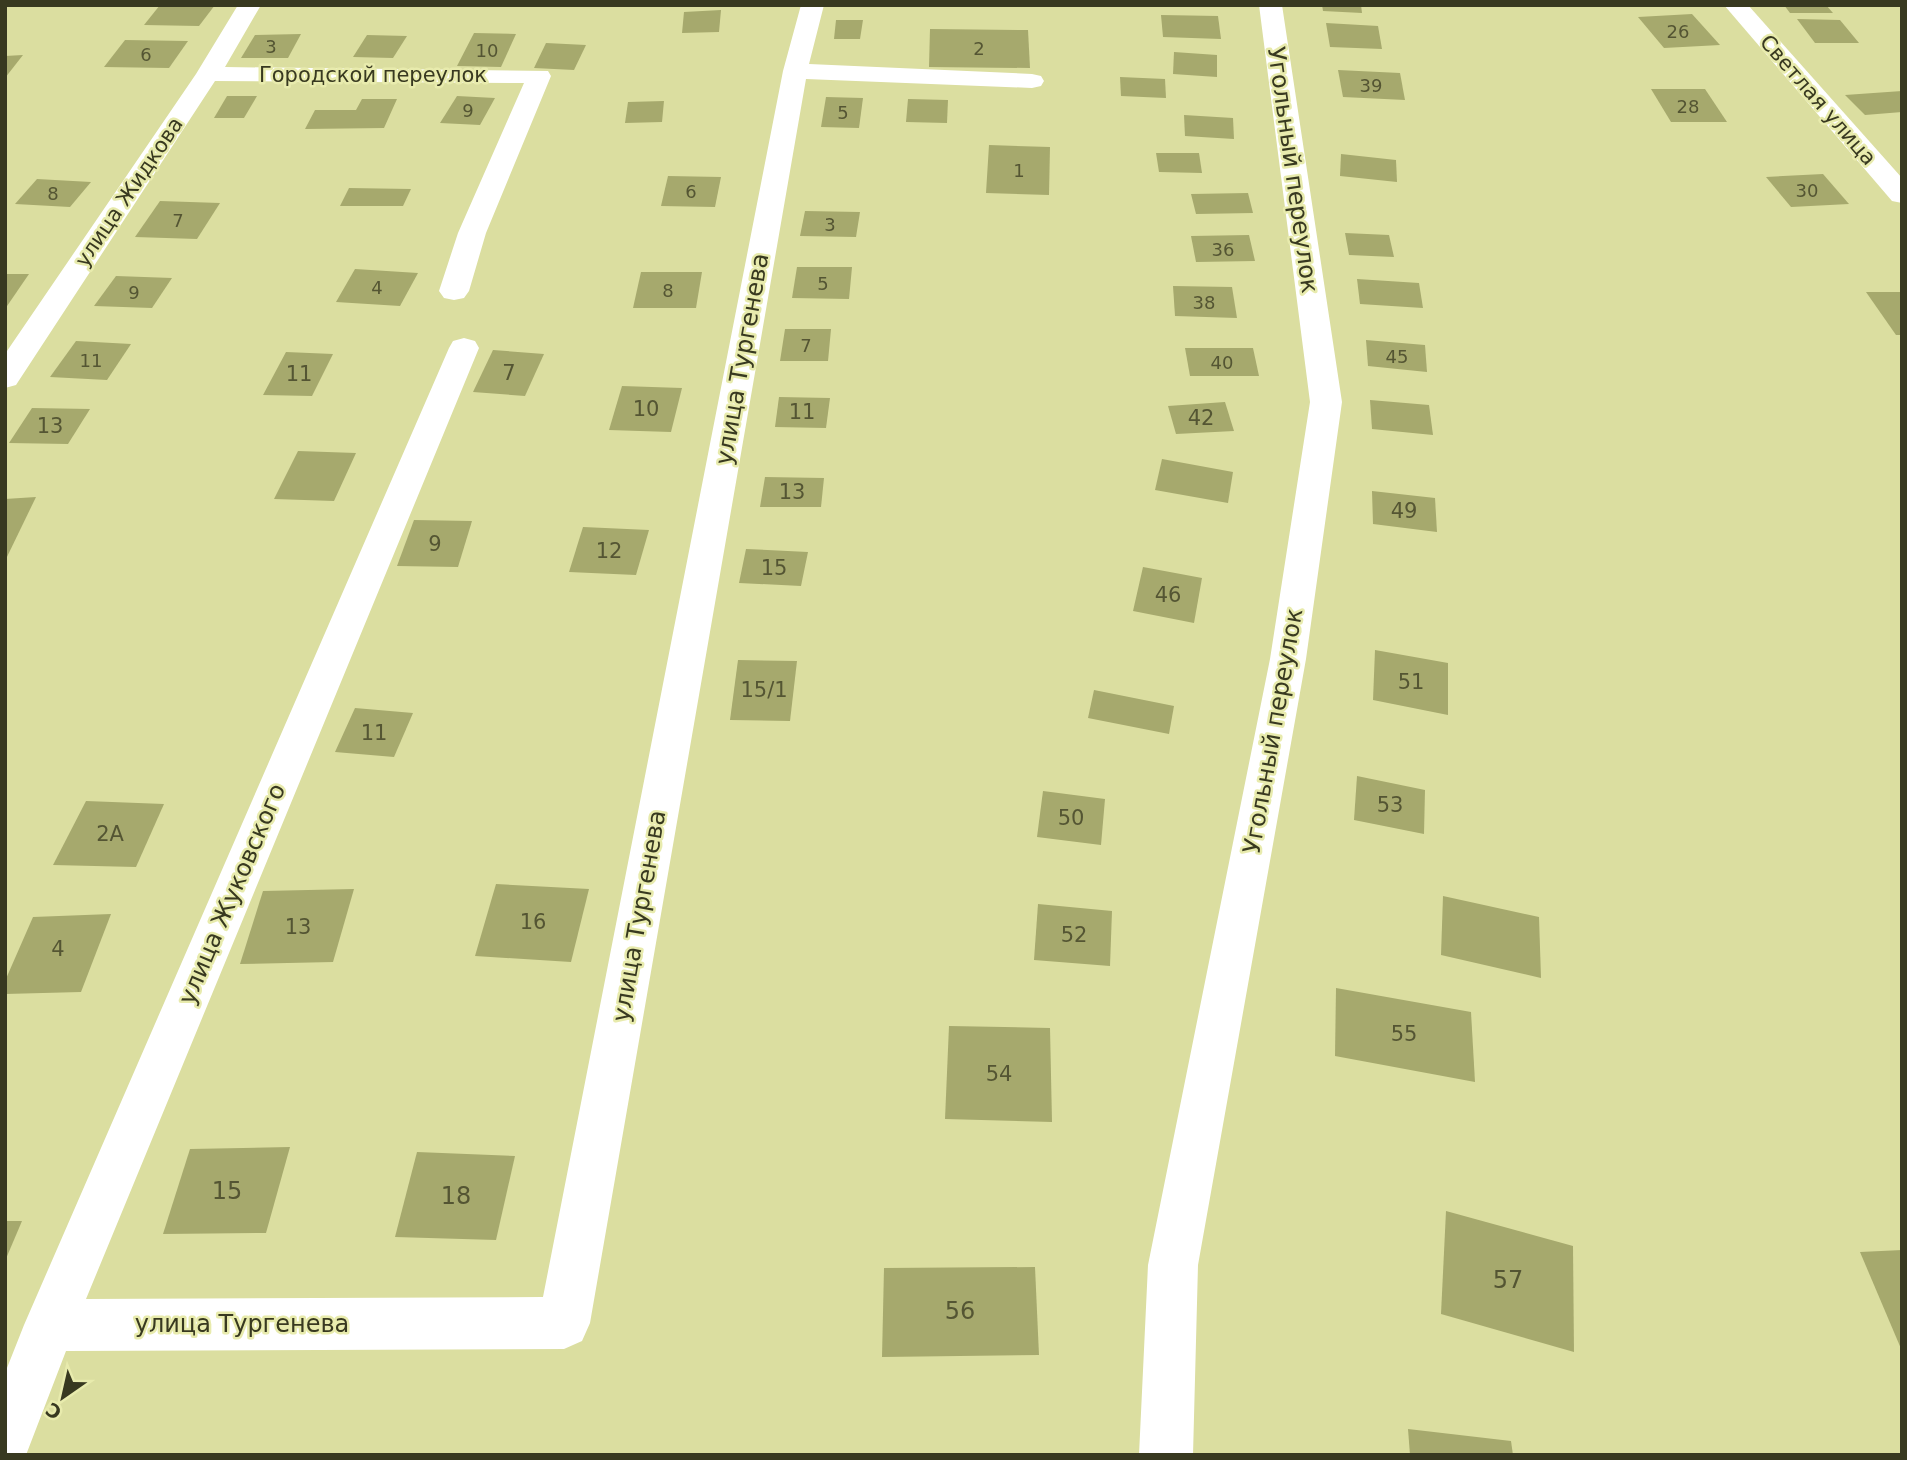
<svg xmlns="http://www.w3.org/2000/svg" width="1907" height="1460" viewBox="0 0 1907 1460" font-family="'DejaVu Sans',sans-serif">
  <rect width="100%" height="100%" fill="#dbdea0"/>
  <g fill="#a6a96d">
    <path d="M 160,5 L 215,5 L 199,26 L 144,25 Z"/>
    <path d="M 1322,5 L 1361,5 L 1362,13 L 1323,11 Z"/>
    <path d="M 1784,5 L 1826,5 L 1833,13 L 1790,13 Z"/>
    <path d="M 721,10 L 719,32 L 682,33 L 684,12 Z"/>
    <path d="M 1692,14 L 1720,45 L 1664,48 L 1638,17 Z"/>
    <path d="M 1161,15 L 1218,16 L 1221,39 L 1163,37 Z"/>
    <path d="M 1797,19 L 1840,20 L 1859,43 L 1815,43 Z"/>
    <path d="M 836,20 L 863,20 L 860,39 L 834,39 Z"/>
    <path d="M 1326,23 L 1378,26 L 1382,49 L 1330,47 Z"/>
    <path d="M 930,29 L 1028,30 L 1030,68 L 929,67 Z"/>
    <path d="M 474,33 L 516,34 L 501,67 L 457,66 Z"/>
    <path d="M 301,34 L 288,58 L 241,58 L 255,35 Z"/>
    <path d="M 367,35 L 407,36 L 393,58 L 353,57 Z"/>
    <path d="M 125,40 L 188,41 L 169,68 L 104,67 Z"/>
    <path d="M 546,43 L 586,45 L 574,70 L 534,68 Z"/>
    <path d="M 1174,52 L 1217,55 L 1217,77 L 1173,74 Z"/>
    <path d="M 23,55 L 5,78 L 5,56 Z"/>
    <path d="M 1338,70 L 1400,73 L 1405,100 L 1343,97 Z"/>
    <path d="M 1120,77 L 1165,79 L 1166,98 L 1121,96 Z"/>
    <path d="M 1651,89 L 1705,89 L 1727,122 L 1671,122 Z"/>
    <path d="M 1902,91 L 1902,112 L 1865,115 L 1845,95 Z"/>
    <path d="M 227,96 L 257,96 L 244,118 L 214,118 Z"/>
    <path d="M 457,96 L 495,98 L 480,125 L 440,123 Z"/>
    <path d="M 826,97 L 863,98 L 859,128 L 821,127 Z"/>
    <path d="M 362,99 L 397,99 L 384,128 L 305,129 L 315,110 L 356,110 Z"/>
    <path d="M 908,99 L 948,100 L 947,123 L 906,122 Z"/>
    <path d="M 664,101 L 662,122 L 625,123 L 628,102 Z"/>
    <path d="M 1184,115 L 1233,118 L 1234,139 L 1185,136 Z"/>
    <path d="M 989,145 L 1050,147 L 1049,195 L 986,193 Z"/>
    <path d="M 1156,153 L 1199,153 L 1202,173 L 1159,172 Z"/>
    <path d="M 1341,154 L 1396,160 L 1397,182 L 1340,176 Z"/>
    <path d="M 1823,174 L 1849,204 L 1791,207 L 1766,177 Z"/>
    <path d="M 668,176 L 721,177 L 715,207 L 661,206 Z"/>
    <path d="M 37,179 L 91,182 L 70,207 L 15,204 Z"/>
    <path d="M 349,188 L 411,189 L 403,206 L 340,206 Z"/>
    <path d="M 1248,193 L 1253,213 L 1196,214 L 1191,194 Z"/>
    <path d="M 160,201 L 220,203 L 197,239 L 135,237 Z"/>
    <path d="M 805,211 L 860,212 L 856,237 L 800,236 Z"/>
    <path d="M 1345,233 L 1389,235 L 1394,257 L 1349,255 Z"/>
    <path d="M 1249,235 L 1255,261 L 1196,262 L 1191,236 Z"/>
    <path d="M 797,267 L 852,267 L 849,299 L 792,298 Z"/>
    <path d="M 355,269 L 418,273 L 400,306 L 336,302 Z"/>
    <path d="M 641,272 L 702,272 L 696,308 L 633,308 Z"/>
    <path d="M 5,274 L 29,274 L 5,309 Z"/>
    <path d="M 116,276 L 172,278 L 152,308 L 94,306 Z"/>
    <path d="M 1357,279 L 1419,283 L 1423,308 L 1360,304 Z"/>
    <path d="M 1173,286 L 1232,287 L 1237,318 L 1175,316 Z"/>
    <path d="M 1866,292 L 1902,292 L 1902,335 L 1896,335 Z"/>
    <path d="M 785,329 L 831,329 L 828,361 L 780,361 Z"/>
    <path d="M 1366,340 L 1425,345 L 1427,372 L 1368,366 Z"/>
    <path d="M 76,341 L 131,344 L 107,380 L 50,377 Z"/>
    <path d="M 1185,348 L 1253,348 L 1259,376 L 1190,376 Z"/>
    <path d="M 493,350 L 544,354 L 525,396 L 473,392 Z"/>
    <path d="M 286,352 L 333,354 L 312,396 L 263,395 Z"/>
    <path d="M 622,386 L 682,388 L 671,432 L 609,430 Z"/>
    <path d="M 779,397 L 830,398 L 826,428 L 775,427 Z"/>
    <path d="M 1370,400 L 1429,405 L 1433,435 L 1372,429 Z"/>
    <path d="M 1225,402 L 1234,431 L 1176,434 L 1168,406 Z"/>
    <path d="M 32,408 L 90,409 L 68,444 L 9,443 Z"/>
    <path d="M 298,451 L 356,453 L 334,501 L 274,499 Z"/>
    <path d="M 1162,459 L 1233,472 L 1228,503 L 1155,490 Z"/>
    <path d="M 765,477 L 824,478 L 821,507 L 760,507 Z"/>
    <path d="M 1372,491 L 1435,498 L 1437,532 L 1373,524 Z"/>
    <path d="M 36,497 L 5,561 L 5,499 Z"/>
    <path d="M 414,520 L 472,521 L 458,567 L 397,566 Z"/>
    <path d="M 583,527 L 649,530 L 636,575 L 569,572 Z"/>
    <path d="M 746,549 L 808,552 L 801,586 L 739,583 Z"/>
    <path d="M 1143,567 L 1202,578 L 1194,623 L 1133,611 Z"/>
    <path d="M 1375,650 L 1448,663 L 1448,715 L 1373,700 Z"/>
    <path d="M 738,660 L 797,661 L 790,721 L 730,720 Z"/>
    <path d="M 1094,690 L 1174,706 L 1169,734 L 1088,718 Z"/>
    <path d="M 355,708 L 413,713 L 394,757 L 335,752 Z"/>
    <path d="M 1357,776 L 1425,790 L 1424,834 L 1354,820 Z"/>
    <path d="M 1043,791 L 1105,799 L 1101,845 L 1037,837 Z"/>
    <path d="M 86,801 L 164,804 L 136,867 L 53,865 Z"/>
    <path d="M 496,884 L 589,889 L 571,962 L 475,956 Z"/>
    <path d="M 354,889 L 333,962 L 240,964 L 263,891 Z"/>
    <path d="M 1443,896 L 1539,917 L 1541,978 L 1441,955 Z"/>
    <path d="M 1038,904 L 1112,911 L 1110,966 L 1034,960 Z"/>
    <path d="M 111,914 L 81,992 L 5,994 L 5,981 L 33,917 Z"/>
    <path d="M 1336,988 L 1471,1012 L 1475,1082 L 1335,1056 Z"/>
    <path d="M 949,1026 L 1050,1028 L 1052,1122 L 945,1119 Z"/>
    <path d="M 290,1147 L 266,1233 L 163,1234 L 190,1149 Z"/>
    <path d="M 417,1152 L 515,1156 L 496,1240 L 395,1237 Z"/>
    <path d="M 1446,1211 L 1573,1246 L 1574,1352 L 1441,1314 Z"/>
    <path d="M 5,1221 L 22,1221 L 5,1261 Z"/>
    <path d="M 1902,1250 L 1902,1351 L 1860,1252 Z"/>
    <path d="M 1035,1267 L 1039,1355 L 882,1357 L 884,1268 Z"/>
    <path d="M 1408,1429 L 1511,1441 L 1513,1455 L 1410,1455 Z"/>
  </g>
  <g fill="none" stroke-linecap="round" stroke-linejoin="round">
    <g fill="#fff" fill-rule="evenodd">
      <path d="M 238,5 L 261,5 L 225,67 L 548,71 L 551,76 L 486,233 L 469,291 L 464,298 L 454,300 L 444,298 L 439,291 L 458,233 L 524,83 L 215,81 L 16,385 L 5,388 L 5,354 L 196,74 Z"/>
      <path d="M 801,5 L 824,5 L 809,64 L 1032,74 L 1041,76 L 1044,81 L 1041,86 L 1032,88 L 806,79 L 590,1323 L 582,1341 L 564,1349 L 66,1351 L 26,1455 L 5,1455 L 5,1373 L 24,1325 L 449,348 L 453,341 L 464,338 L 475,341 L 479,348 L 86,1299 L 543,1297 L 783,71 Z"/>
      <path d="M 1259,5 L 1282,5 L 1342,402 L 1306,659 L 1198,1265 L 1193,1455 L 1139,1455 L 1148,1265 L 1270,659 L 1310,402 Z"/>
      <path d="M 1724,5 L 1748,5 L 1902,178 L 1902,203 L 1892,201 Z"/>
    </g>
  </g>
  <g text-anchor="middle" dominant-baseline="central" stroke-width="5" stroke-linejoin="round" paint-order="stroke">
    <g font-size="18" fill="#545533">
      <text x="1678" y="31">26</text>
      <text x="271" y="46">3</text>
      <text x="979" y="48">2</text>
      <text x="487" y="50">10</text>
      <text x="146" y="54">6</text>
      <text x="1371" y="85">39</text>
      <text x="1688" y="106">28</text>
      <text x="468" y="110">9</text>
      <text x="843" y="112">5</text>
      <text x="1019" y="170">1</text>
      <text x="1807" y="190">30</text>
      <text x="691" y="191">6</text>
      <text x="53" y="193">8</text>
      <text x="178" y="220">7</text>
      <text x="830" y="224">3</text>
      <text x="1223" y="249">36</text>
      <text x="823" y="283">5</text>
      <text x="377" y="287">4</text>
      <text x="668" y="290">8</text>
      <text x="134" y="292">9</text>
      <text x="1204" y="302">38</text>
      <text x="806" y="345">7</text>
      <text x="1397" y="356">45</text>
      <text x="91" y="360">11</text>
      <text x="1222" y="362">40</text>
    </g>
    <g font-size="21" fill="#383920" stroke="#e8ebad">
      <text x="373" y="75">Городской переулок</text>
      <text transform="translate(1818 100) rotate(49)">Светлая улица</text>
      <text transform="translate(129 192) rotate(-56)">улица Жидкова</text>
    </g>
    <g font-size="21" fill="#545533">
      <text x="509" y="373">7</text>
      <text x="299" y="374">11</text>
      <text x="646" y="409">10</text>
      <text x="802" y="412">11</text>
      <text x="1201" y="418">42</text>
      <text x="50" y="426">13</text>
      <text x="792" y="492">13</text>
      <text x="1404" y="511">49</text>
      <text x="435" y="544">9</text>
      <text x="609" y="551">12</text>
      <text x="774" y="568">15</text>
      <text x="1168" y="595">46</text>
      <text x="1411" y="682">51</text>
      <text x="764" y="690">15/1</text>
      <text x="374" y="733">11</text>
      <text x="1390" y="805">53</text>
      <text x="1071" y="818">50</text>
      <text x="110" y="834">2А</text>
      <text x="533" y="922">16</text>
      <text x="298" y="927">13</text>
      <text x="1074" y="935">52</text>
      <text x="58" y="949">4</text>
      <text x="1404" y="1034">55</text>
      <text x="999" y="1074">54</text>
    </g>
    <g font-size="24" fill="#383920" stroke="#e8ebad">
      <text transform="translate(1293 170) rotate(82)">Угольный переулок</text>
      <text transform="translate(742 359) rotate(-80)">улица Тургенева</text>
      <text transform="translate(1273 731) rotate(-80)">Угольный переулок</text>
      <text transform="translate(232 894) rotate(-67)">улица Жуковского</text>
      <text transform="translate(639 916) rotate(-80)">улица Тургенева</text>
      <text x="242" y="1324">улица Тургенева</text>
    </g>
    <g font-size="24" fill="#545533">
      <text x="227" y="1191">15</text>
      <text x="456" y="1196">18</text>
      <text x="1508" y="1280">57</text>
      <text x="960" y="1311">56</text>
    </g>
  </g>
  <rect width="1907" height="1460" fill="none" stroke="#383920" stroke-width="14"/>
  <g transform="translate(63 1397) rotate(214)" stroke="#e8ebad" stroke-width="5" paint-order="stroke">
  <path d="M0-5L12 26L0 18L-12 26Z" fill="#383920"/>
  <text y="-10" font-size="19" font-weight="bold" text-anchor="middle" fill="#383920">С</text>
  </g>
</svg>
